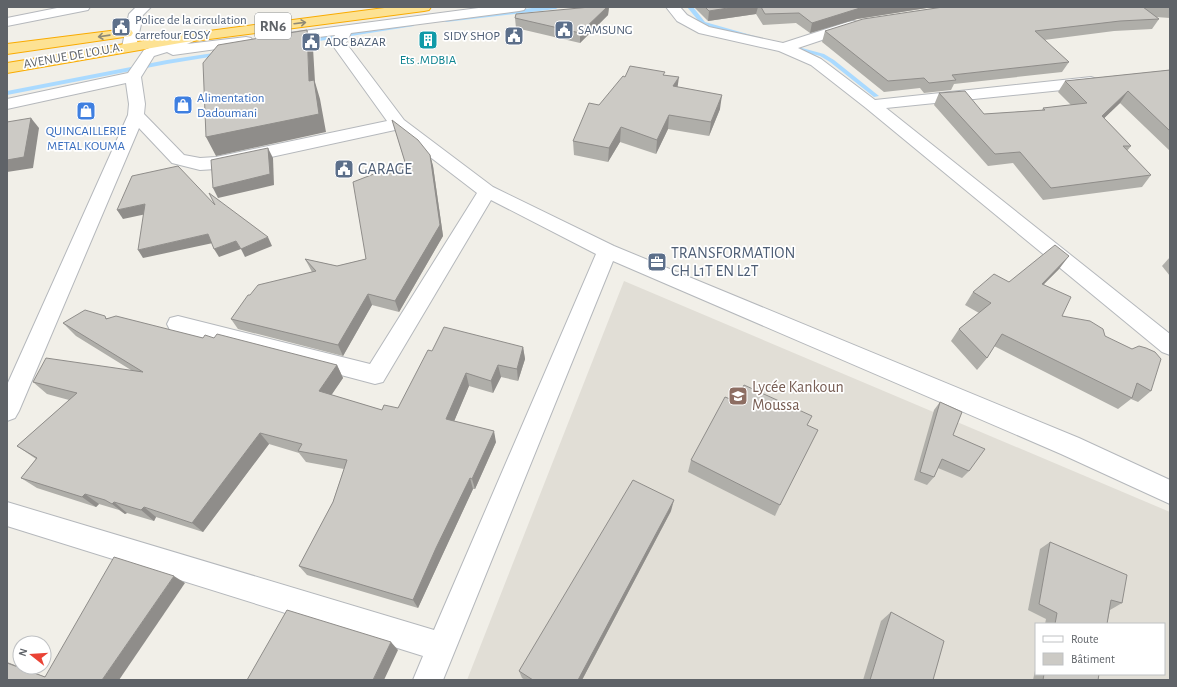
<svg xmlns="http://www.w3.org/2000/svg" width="1177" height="687" viewBox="0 0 1177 687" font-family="'Alegreya Sans',sans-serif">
  <rect width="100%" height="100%" fill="#f1efe8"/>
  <path fill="#e1ded6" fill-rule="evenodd" d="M 624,281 L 1170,512 L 1170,680 L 467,680 ZM 1036,624 L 1164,624 L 1164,674 L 1036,674 Z"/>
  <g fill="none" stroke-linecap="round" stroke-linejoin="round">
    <g fill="#aadaff" fill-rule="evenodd">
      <path d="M 541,7 L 559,7 L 556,9 L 446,22 L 443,20 L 446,18 Z"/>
      <path d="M 687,7 L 693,7 L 705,22 L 768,40 L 765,42 L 701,24 Z"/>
      <path d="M 412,23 L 414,24 L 414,26 L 300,44 L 297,42 L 300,40 Z"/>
      <path d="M 791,45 L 824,54 L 834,60 L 879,96 L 874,97 L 830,62 L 820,56 L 789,48 L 788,47 Z"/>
      <path d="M 220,52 L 223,54 L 222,55 L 167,64 L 7,95 L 7,91 L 167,60 Z"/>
    </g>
    <g stroke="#b5b8bc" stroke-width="2">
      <g id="street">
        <path d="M 62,7 L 90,7 L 88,10 L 83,11 L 7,26 L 7,18 Z"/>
        <path d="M 486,7 L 526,7 L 524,10 L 519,11 L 351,33 L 346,43 L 404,120 L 493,187 L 614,246 L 1079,438 L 1170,480 L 1170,504 L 1061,454 L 613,261 L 443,680 L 413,680 L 423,656 L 7,526 L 7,502 L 434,630 L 596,254 L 491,200 L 383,382 L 375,384 L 178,332 L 170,330 L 167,324 L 170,318 L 178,316 L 370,364 L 477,193 L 395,130 L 216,169 L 200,170 L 172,163 L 139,128 L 19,411 L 15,418 L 7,421 L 7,385 L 128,115 L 129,104 L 126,83 L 7,109 L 7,99 L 128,73 L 144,50 L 186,34 L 191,33 L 196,34 L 198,37 L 196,40 L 187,44 L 246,37 L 251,38 L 253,41 L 251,44 L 246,45 L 173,55 L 167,52 L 154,56 L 141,77 L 145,104 L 144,114 L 184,155 L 200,158 L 216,157 L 387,121 L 331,43 L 335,35 L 278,42 L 273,41 L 271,38 L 273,35 Z"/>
        <path d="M 666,7 L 680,7 L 687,15 L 709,27 L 783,43 L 848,22 L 853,21 L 858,22 L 860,25 L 858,28 L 798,48 L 821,59 L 875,100 L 1091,77 L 1097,79 L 1099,82 L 1097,85 L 1091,87 L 886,108 L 1170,334 L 1170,355 L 1162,352 L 866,108 L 811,65 L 779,51 L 699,33 L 677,21 Z"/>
      </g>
    </g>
    <g stroke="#b6babf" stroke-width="2">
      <path id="secondary" d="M 136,7 L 151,7 L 143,15 L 136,47 L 134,50 L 129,51 L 124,50 L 122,47 L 129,14 Z"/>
    </g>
    <g stroke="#f9ab00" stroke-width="2">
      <g id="highway">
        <path d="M 392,7 L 431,7 L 429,10 L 424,11 L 186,42 L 7,73 L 7,63 L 186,34 Z"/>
        <path d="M 126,29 L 131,30 L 133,33 L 131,36 L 7,54 L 7,44 Z"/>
      </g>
    </g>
    <use href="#street" fill="#fff" fill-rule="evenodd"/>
    <use href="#secondary" fill="#fff" fill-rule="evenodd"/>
    <use href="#highway" fill="#fde293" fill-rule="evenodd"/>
  </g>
  <g fill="#afaea9">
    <path d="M 590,7 L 609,7 L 608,15 L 580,43 L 516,28 L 515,18 Z"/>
    <path d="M 694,7 L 933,7 L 857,19 L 810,33 L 796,23 L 763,25 L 756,14 L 708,21 Z"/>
    <path d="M 943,7 L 1170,7 L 1170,18 L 1156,17 L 1159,19 L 1152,29 L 1114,31 L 1044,40 L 1069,62 L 1062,72 L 954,84 L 951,90 L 924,93 L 920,88 L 884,92 L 822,42 L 825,31 Z"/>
    <path d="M 1170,70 L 1170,151 L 1120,103 L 1104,118 L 1131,146 L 1127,151 L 1151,175 L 1142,187 L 1043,200 L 1013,163 L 988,166 L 934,105 L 939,93 L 984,114 L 1042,110 L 1043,108 L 1071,105 L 1058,92 L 1065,81 Z"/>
    <path d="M 665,75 L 678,87 L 720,109 L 709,136 L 668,129 L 656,154 L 620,142 L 608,162 L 574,155 L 573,141 L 625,77 Z"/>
    <path d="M 392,120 L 430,155 L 433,166 L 443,236 L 399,312 L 372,305 L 343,356 L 238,329 L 231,319 L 250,295 L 312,272 L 305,259 L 337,266 L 366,259 L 405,162 Z"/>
    <path d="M 1170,257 L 1170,276 L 1162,266 Z"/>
    <path d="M 1059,269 L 1044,284 L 1062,316 L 1105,336 L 1151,391 L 1138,402 L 1131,399 L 1118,409 L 994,346 L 987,358 L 977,370 L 951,341 L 959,329 L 979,313 L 965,305 L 973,292 L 1009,282 Z"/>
    <path d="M 107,318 L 203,338 L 214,338 L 337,365 L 343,378 L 331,395 L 382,410 L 398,408 L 432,351 L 523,347 L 525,359 L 518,381 L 501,377 L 493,393 L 469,386 L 454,421 L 496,442 L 475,489 L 473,489 L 441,558 L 418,608 L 307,575 L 299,566 L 333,502 L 344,469 L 306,462 L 299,453 L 269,444 L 203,532 L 156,517 L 154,521 L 127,513 L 125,514 L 119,510 L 99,504 L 96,507 L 37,488 L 21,478 L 36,459 L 17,446 L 69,400 L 47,394 L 33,382 L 131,370 L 76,336 L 63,323 Z"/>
    <path d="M 940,402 L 953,435 L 969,471 L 962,478 L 938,468 L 934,477 L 927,485 L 914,480 L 934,410 Z"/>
    <path d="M 808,426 L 780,505 L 775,516 L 688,472 L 691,460 Z"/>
    <path d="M 671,511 L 582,680 L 525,680 L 522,678 L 519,671 Z"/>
    <path d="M 1050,542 L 1122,603 L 1110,610 L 1107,624 L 1045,624 L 1046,619 L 1028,610 L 1040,549 Z"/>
    <path d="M 891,612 L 933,680 L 863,680 L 881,621 Z"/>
    <path d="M 1036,666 L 1036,674 L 1099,674 L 1098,680 L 1099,680 L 1033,680 Z"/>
  </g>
  <g fill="#8f8d8a">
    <path d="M 607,7 L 609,7 L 608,15 L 580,43 L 580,33 Z"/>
    <path d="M 734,7 L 758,7 L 756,14 L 708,21 L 709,11 Z"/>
    <path d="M 869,7 L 933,7 L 857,19 L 810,33 L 812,23 L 860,8 Z"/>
    <path d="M 307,30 L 313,48 L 315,82 L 320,99 L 326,132 L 216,156 L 206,137 L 309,81 Z"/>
    <path d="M 679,77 L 677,91 L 673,86 Z"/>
    <path d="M 1128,91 L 1120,103 L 1095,127 L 1102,116 Z"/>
    <path d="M 722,95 L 720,109 L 709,136 L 711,122 Z"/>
    <path d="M 669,115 L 668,129 L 656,154 L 657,140 Z"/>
    <path d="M 31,118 L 39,128 L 33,168 L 7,172 L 7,160 Z"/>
    <path d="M 621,127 L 620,142 L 608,162 L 609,148 Z"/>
    <path d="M 268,148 L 273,158 L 274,185 L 218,198 L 213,188 Z"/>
    <path d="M 430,155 L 433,166 L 443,236 L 399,312 L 395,301 Z"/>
    <path d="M 145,204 L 151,213 L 123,219 L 117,210 Z"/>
    <path d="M 208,234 L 213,243 L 143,258 L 138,250 Z"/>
    <path d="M 268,237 L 272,246 L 245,257 L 241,249 Z"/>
    <path d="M 236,241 L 241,249 L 219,257 L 214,249 Z"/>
    <path d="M 1069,256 L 1059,269 L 1032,296 L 1042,284 Z"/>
    <path d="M 368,294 L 372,305 L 343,356 L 338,345 Z"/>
    <path d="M 523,347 L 525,359 L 518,381 L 517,369 Z"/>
    <path d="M 337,365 L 343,378 L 326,403 L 319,391 Z"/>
    <path d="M 498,365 L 501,377 L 493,393 L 491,381 Z"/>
    <path d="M 466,373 L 469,386 L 450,431 L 446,419 Z"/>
    <path d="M 494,431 L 496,442 L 475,489 L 472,479 Z"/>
    <path d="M 260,433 L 269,444 L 203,532 L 192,523 Z"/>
    <path d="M 470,478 L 473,489 L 441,558 L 418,608 L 413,600 L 436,548 Z"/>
    <path d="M 85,494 L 99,504 L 96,507 L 82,497 Z"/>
    <path d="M 674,500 L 671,511 L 582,680 L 578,680 Z"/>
    <path d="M 114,502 L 127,513 L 125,514 L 112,504 Z"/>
    <path d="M 144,507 L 156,517 L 154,521 L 141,510 Z"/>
    <path d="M 174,576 L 185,583 L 119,680 L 102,680 Z"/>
    <path d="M 391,642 L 398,650 L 384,680 L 373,680 Z"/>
    <path d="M 7,662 L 53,680 L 7,663 Z"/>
  </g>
  <g fill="#cccac5" stroke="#8f8d8a">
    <path d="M 590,7 L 607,7 L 580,33 L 515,18 L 516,14 Z"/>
    <path d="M 705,7 L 734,7 L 709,11 Z"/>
    <path d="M 761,7 L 869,7 L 860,8 L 812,23 L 799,13 L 765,14 Z"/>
    <path d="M 943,7 L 1143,7 L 1159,19 L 1120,21 L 1035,31 L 1069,62 L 952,75 L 956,80 L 929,83 L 924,78 L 888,81 L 825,31 L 863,19 Z"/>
    <path d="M 307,30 L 309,81 L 314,80 L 319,114 L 206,137 L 203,63 L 218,45 Z"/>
    <path d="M 630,66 L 665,72 L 663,75 L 679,77 L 673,86 L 722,95 L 711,122 L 669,115 L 657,140 L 621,127 L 609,148 L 573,141 L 589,103 L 599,105 L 623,76 L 625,77 Z"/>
    <path d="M 1170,70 L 1170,131 L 1128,91 L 1102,116 L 1131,146 L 1123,146 L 1151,175 L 1051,188 L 1020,152 L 995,154 L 939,93 L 965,91 L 984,114 L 1045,110 L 1043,108 L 1087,103 L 1065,81 Z"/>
    <path d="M 31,118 L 24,157 L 7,160 L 7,122 Z"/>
    <path d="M 392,120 L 418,140 L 430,155 L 440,225 L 395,301 L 368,294 L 338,345 L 231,319 L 248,295 L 250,295 L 258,285 L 316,271 L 305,259 L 337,266 L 366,259 L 353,182 L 405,162 Z"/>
    <path d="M 268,148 L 270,174 L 213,188 L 211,160 Z"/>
    <path d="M 178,166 L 215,205 L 209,193 L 268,237 L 241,249 L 236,241 L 214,249 L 208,234 L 138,250 L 145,204 L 117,210 L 132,176 Z"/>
    <path d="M 1055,245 L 1069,256 L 1042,284 L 1071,297 L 1062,316 L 1090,321 L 1103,329 L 1105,336 L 1132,349 L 1139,346 L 1146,348 L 1155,352 L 1161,359 L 1151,391 L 1137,383 L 1132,398 L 1002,334 L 987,358 L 959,329 L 991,303 L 973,292 L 994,274 L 1009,282 Z"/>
    <path d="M 85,310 L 105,316 L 106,319 L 116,316 L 203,338 L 205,335 L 214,338 L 217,334 L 337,365 L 319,391 L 382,410 L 384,405 L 398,408 L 428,350 L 432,351 L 444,327 L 523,347 L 517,369 L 498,365 L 491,381 L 466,373 L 446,419 L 494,431 L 472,479 L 470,478 L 436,548 L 413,600 L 299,566 L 333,502 L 347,460 L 298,451 L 302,444 L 260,433 L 192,523 L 144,507 L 141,510 L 114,502 L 112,504 L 105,500 L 85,494 L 82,497 L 21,478 L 37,458 L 17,446 L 77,393 L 33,382 L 46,358 L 143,372 L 63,323 Z"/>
    <path d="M 744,385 L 812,416 L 807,425 L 818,430 L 780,505 L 691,460 L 725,397 L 735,401 Z"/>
    <path d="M 940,402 L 962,412 L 953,435 L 985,449 L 969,471 L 942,459 L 934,477 L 920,472 Z"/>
    <path d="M 633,480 L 674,500 L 578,680 L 533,680 L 519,671 Z"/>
    <path d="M 1050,542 L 1127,575 L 1122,603 L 1111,600 L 1107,624 L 1055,624 L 1057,613 L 1039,604 Z"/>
    <path d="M 114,557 L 174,576 L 102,680 L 7,680 L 7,663 L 45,677 Z"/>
    <path d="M 287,610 L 391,642 L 373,680 L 247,680 Z"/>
    <path d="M 891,612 L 944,641 L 933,680 L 870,680 Z"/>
    <path d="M 1044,674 L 1099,674 L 1098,680 L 1099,680 L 1043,680 Z"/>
  </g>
  <defs><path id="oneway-shaft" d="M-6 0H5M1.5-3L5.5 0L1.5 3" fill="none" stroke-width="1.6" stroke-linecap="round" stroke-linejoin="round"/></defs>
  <g stroke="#8e8975">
    <use href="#oneway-shaft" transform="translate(300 23) rotate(-7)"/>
    <use href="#oneway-shaft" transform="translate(104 36) rotate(172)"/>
  </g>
  <defs>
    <g id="civic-square" transform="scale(1)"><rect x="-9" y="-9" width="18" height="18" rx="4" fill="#5c6f8a" stroke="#fff"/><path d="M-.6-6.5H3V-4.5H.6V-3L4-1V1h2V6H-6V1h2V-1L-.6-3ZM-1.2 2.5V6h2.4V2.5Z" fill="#fff"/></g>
    <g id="building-square" transform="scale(1)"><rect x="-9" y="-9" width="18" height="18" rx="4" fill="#0f9aa8" stroke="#fff"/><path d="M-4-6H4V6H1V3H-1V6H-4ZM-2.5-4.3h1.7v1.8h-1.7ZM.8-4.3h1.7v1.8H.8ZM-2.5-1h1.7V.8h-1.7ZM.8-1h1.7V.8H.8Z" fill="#fff"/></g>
    <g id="shop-square" transform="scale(1)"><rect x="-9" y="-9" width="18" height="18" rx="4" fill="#3f7fe0" stroke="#fff"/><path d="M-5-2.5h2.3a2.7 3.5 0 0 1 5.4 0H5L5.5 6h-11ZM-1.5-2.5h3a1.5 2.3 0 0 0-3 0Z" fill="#fff"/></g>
    <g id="office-square" transform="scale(1)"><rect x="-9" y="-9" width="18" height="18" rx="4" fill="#5c6f8a" stroke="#fff"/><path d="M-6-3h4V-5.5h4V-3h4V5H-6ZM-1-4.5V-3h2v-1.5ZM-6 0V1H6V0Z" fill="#fff"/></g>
    <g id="school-square" transform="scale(1)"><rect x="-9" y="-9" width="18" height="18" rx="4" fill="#8d6e63" stroke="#fff"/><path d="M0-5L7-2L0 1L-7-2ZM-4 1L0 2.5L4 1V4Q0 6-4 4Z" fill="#fff"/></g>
  </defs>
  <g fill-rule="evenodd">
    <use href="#civic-square" x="121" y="27"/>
    <use href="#civic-square" x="564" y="30"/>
    <use href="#civic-square" x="514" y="36"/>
    <use href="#building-square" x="428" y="40"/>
    <use href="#civic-square" x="311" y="42"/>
    <use href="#shop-square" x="183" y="105"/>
    <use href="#shop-square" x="86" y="111"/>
    <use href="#civic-square" x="344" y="169"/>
    <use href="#office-square" x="657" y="262"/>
    <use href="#school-square" x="738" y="396"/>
  </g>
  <g text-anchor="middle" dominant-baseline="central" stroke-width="3.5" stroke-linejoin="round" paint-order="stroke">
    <g font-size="13" fill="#4e5e75" stroke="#fff" text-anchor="start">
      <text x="135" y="20">Police de la circulation<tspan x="135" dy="15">carrefour EOSY</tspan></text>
      <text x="578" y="30">SAMSUNG</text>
      <text x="500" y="36" text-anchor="end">SIDY SHOP</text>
      <text x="325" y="42">ADC BAZAR</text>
    </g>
    <g font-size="13" fill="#5f6368" stroke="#fff">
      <text transform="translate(73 56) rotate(-10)">AVENUE DE L'O.U.A.</text>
    </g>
    <g font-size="13" fill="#0d838f" stroke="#fff">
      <text x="428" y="60">Ets .MDBIA</text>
    </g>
    <g font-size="13" fill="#366cbe" stroke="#fff" text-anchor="start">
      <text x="197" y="98">Alimentation<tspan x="197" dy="15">Dadoumani</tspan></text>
      <text x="86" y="131" text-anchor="middle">QUINCAILLERIE<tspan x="86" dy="15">METAL KOUMA</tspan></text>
    </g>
    <rect fill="#fff" stroke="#8f9295" stroke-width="1" x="255" y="13" width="36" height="26" rx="3"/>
    <g font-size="15" font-weight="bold" fill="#5f6368">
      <text x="273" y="26">RN6</text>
    </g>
    <g font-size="16" fill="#4e5e75" stroke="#fff" text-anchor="start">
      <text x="358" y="169">GARAGE</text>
      <text x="671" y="253">TRANSFORMATION<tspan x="671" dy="18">CH L1T EN L2T</tspan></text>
    </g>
    <g font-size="16" fill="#785e54" stroke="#fff" text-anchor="start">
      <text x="752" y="387">Lycée Kankoun<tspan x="752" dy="18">Moussa</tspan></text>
    </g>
  </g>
  <rect width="1177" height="687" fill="none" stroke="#5f6368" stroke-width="16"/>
  <rect x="1035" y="623" width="130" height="52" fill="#ffffff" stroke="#bfc1c3"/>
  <rect x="1043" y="636" width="20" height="6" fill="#ffffff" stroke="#bfc1c3"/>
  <text x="1071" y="643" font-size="12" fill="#5f6368">Route</text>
  <rect x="1043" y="653" width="20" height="12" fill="#cccac5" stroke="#bfc1c3"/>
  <text x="1071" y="663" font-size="12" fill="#5f6368">Bâtiment</text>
  <g transform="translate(32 655) rotate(287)"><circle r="19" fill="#ffffff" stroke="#bfc1c3"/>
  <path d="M0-3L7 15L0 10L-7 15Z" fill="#ea4335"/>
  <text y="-6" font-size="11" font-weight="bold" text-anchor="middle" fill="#5f6368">N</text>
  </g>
</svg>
